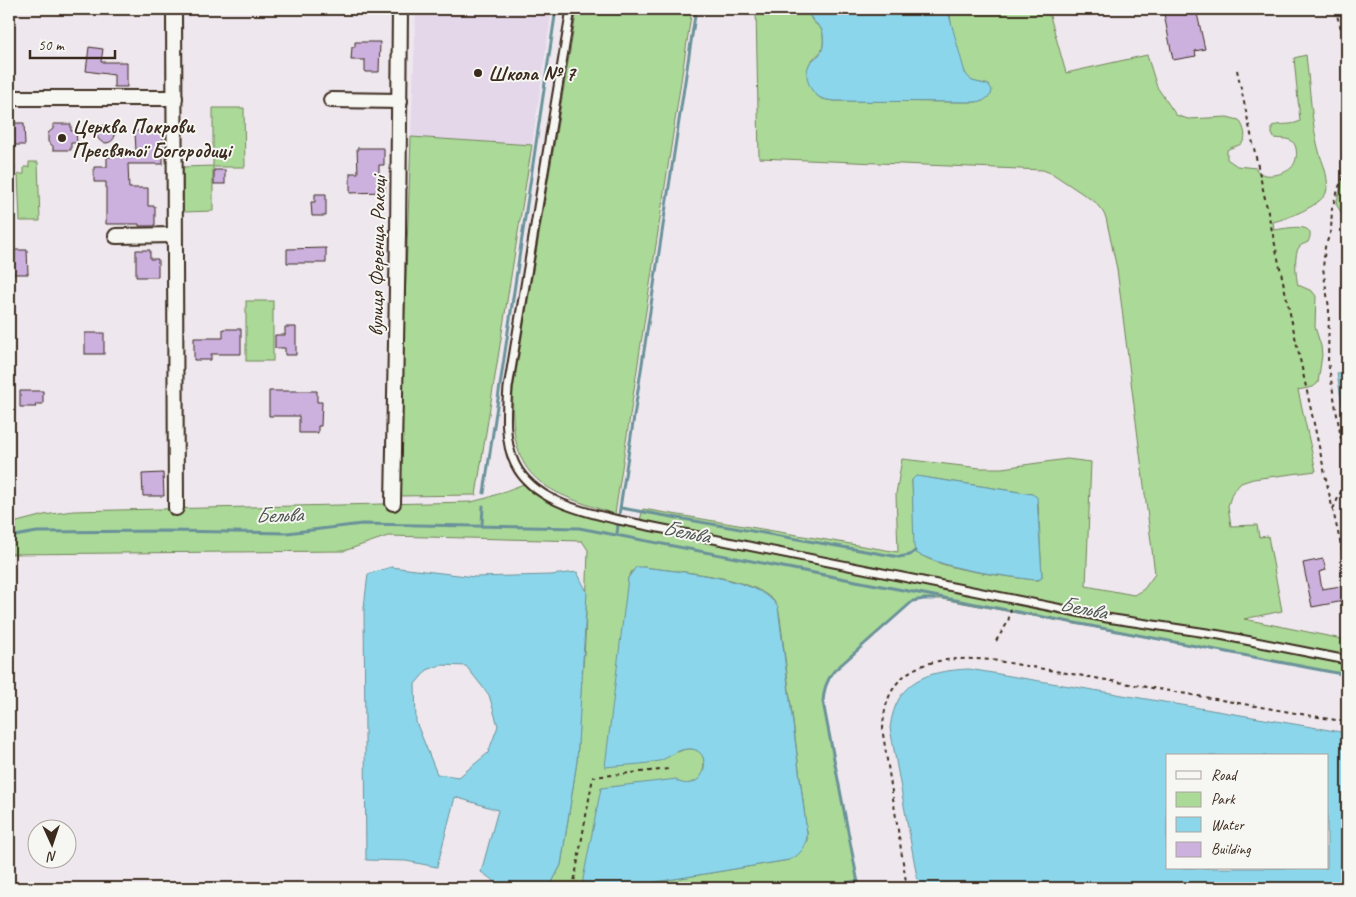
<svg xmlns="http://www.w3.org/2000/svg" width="1356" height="897" viewBox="0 0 1356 897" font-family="Caveat,sans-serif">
  <rect width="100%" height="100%" fill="#eee8ee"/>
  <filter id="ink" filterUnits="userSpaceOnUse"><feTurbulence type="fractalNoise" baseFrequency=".02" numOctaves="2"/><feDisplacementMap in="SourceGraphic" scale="10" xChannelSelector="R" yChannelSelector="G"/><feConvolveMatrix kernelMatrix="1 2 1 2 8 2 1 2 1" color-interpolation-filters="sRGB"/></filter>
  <g filter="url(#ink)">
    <path fill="#e4d7e9" d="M 416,9 L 552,9 L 532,145 L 411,137 Z"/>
    <g fill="#abd998" stroke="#73825b" fill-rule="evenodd">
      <path d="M 577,9 L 692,9 L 615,514 C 537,489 509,478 513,390 Z"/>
      <path d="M 756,9 L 807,9 C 808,12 810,16 812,20 C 816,26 822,26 823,35 C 825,59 815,51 809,65 C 805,74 810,92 819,97 C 823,100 829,100 834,101 L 974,102 L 983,101 L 989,85 C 983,83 975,83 970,80 C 961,72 947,20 951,9 L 1048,9 L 1066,73 L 1147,55 L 1157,87 L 1176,115 L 1188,119 L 1227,117 L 1239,120 C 1244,127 1249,140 1239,145 C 1235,147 1231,147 1227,150 L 1227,159 L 1237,166 L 1256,168 C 1260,180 1284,175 1291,168 C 1298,162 1299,144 1290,140 C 1285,138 1279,139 1274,138 L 1272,134 L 1272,126 C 1281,123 1292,126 1300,121 L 1294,58 L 1306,55 C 1310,87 1311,124 1320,155 C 1324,166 1330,181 1326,193 C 1320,206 1286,219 1273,222 L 1274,230 C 1284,229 1319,220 1308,242 C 1305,244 1302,244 1300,246 C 1293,252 1296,277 1298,285 L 1312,291 L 1316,296 L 1315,327 L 1321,346 L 1322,355 L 1318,383 L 1313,387 L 1298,390 L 1316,471 L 1253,479 L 1241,483 L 1232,493 L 1228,506 L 1231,526 L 1257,525 L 1259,537 L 1268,536 L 1282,611 L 1244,619 L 1347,640 L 1347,675 L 942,599 L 924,599 L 913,601 L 834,671 C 826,681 824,690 823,703 L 858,881 L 812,888 L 620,888 L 789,860 L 807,842 L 807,833 L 780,618 C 779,612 778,605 773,600 C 748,575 678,572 643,567 L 632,571 L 628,578 L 626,603 L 678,752 C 702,740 712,763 697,781 L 684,785 L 677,781 L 584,888 L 549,888 L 561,865 L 577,761 L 580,704 L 585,641 L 588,550 L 582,541 L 388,536 L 344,551 L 9,554 L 9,524 L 44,515 L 73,511 L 471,502 L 487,498 L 529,482 L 563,503 L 639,524 L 643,509 L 898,552 L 896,494 L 902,459 L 980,468 L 1002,468 L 1067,459 L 1091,462 L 1086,586 L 1134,595 L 1144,589 L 1155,574 L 1117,269 L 1106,218 L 1103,212 L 1095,202 L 1053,174 L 1043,170 L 759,158 ZM 916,476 L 1032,494 L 1038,503 L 1042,577 L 1039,580 L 1034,580 C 1001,575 941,571 915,551 L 912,480 Z"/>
      <path d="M 213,108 L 244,108 L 245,167 L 213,167 L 213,211 L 183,212 L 183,167 L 213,166 Z"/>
      <path d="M 411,137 L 532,145 L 476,495 L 398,496 Z"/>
      <path d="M 29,162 L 38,162 L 40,221 L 20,221 L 18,174 L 24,174 L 24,167 L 29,167 Z"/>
      <path d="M 1347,175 L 1347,219 L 1344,217 L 1336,204 L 1342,183 Z"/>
      <rect x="246" y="301" width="27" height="60"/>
    </g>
    <g fill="#8bd6eb" stroke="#6b9199" fill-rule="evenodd">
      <path d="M 807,9 L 901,9 L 909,11 L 915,9 L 952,9 L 949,15 L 965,73 L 972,81 L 989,85 L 992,90 L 991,95 L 983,101 L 974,102 L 834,101 C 829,100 824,100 819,97 C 809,91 803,74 810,63 C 812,60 816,58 818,56 C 824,51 824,41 823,34 C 822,26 816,25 812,19 C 810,16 808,12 807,9 Z"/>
      <path d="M 1347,372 L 1347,431 L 1346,431 L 1337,373 Z"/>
      <path d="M 916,476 L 1032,494 L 1037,497 L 1042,575 L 1041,579 L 1034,580 C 994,574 953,571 916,553 L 914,547 L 912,480 Z"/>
      <path d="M 391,567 L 475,577 L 551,575 L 577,572 L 587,592 L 577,761 L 561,865 L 549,888 L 504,888 L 481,872 L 498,810 L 455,797 L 437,867 L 406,861 L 366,860 L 364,607 L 368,574 ZM 441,665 L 466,666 L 489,695 L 498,726 L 488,753 L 459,777 L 437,774 L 416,722 L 415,684 L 427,670 Z"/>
      <path d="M 636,567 L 643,567 C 677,572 759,576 778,607 L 807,833 C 807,846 801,855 789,860 L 620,888 L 584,887 L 583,879 L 601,788 L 677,779 L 677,781 C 692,789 707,777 704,761 C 703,753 696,748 687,749 C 678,749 669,758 659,761 C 642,765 622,765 605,767 L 628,578 Z"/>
      <path d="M 969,669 L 1347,733 L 1347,888 L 919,888 L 890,728 C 896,680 927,671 969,669 ZM 1167,756 L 1327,756 L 1327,868 L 1167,868 Z"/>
    </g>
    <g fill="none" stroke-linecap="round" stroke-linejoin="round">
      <g stroke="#6b9199" stroke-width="3">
        <path d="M 484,493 L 556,9"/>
        <path d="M 621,508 L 899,557 L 910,555 L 915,551"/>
        <path d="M 619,515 L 696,9"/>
        <path d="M 482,525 L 483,506"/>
        <path d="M 617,534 L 618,525"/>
        <path d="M 9,537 L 37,532 L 166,531 L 287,533 L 362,524 L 579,528 L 1347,675"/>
        <path d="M 812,888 L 858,881"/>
        <path d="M 859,888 L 823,702 C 824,690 826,681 834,671 L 913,601 L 924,599 L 934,599"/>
      </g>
    </g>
    <g fill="#ccb0de" stroke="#3b2a1e">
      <path d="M 1163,9 L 1196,9 L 1205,49 L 1195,51 L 1196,56 L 1173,60 Z"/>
      <path d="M 355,42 L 380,42 L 379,72 L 365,72 L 365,60 L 351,60 L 352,47 L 355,47 Z"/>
      <path d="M 89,47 L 103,49 L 101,62 L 127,62 L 127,87 L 114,87 L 114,75 L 86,71 Z"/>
      <path d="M 9,123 L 24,123 L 25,145 L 9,145 Z"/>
      <path d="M 53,124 L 71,124 L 71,131 L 76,131 L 77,143 L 71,143 L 71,150 L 53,150 L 53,146 L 48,142 L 48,133 L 53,129 Z"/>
      <circle cx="106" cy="134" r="9"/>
      <path d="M 163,130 L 163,164 L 128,164 L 129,188 L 148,188 L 148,206 L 155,206 L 155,226 L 139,226 L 139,224 L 106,224 L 106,182 L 94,182 L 94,167 L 107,167 L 107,157 L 128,156 L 128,152 L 136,152 L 135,131 Z"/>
      <path d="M 357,148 L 384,148 L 384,165 L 379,165 L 379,182 L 385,182 L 385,192 L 350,193 L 350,173 L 358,173 Z"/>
      <rect x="214" y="170" width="11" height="14"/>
      <path d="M 315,194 L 326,194 L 326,216 L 312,216 L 311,202 L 315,202 Z"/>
      <path d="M 326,248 L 326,263 L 287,263 L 287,249 Z"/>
      <path d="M 9,250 L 27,250 L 28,274 L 9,274 Z"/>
      <path d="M 136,250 L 150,250 L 150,259 L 158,259 L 158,277 L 136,277 Z"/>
      <path d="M 285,327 L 296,327 L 296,355 L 285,355 L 285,348 L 275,348 L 275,335 L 285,335 Z"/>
      <path d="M 223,329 L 241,329 L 241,354 L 211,354 L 211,360 L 194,360 L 194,338 L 223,338 Z"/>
      <rect x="85" y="333" width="19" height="21"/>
      <path d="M 20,391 L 43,391 L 43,404 L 35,404 L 36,407 L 20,407 Z"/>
      <path d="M 269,391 L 317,391 L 317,402 L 322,402 L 321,426 L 318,426 L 318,433 L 299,433 L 299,416 L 269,416 Z"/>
      <path d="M 163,473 L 164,496 L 143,496 L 142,474 Z"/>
      <path d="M 1323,559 L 1326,570 L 1319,572 L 1322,589 L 1341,586 L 1344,601 L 1312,607 L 1303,563 Z"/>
    </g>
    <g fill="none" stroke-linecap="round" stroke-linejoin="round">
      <g stroke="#3b2a1e" stroke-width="11">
        <path id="lane" d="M 571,9 L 508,388 C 506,412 504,442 515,464 C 532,499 579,511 614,519 L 1107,618 L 1220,635 L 1347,660"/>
      </g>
      <g stroke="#3b2a1e" stroke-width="18">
        <g id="street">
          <path d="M 174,9 L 176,508"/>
          <path d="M 9,98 L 175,98"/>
          <path d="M 331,100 L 400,101"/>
          <path d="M 116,236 L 174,235"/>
          <path d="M 393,503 L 398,234 L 400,9"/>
        </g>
      </g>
      <g stroke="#3b2a1e" stroke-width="2" stroke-dasharray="4 4" stroke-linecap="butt">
        <path d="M 1335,9 L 1347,48"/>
        <path d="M 1237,70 L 1328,488"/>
        <path d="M 14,111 L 14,124"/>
        <path d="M 9,165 L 16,169"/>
        <path d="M 9,222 L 13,219"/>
        <path d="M 1329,493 L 1347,572"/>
        <path d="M 1333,509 L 1344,485 L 1346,468 L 1328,362 L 1329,308 L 1323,268 L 1325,247 L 1331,231 L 1332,208 L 1341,181 L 1347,173"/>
        <path d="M 996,641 L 1008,622 L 1011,608"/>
        <path d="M 573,888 L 593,777 L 669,769"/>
        <path d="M 907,888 L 883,734 C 882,663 934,655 992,660 L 1347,722"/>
      </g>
      <use href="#lane" stroke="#f6f6f2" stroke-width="7"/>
      <use href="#street" stroke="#f6f6f2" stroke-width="14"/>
    </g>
  </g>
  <g fill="#3b2a1e" stroke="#f6f6f2" stroke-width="2">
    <circle cx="478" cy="73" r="5"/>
    <circle cx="62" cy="138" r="5"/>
  </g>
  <g text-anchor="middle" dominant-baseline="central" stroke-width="4" stroke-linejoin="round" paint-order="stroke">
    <g font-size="21" font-weight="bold" fill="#3b2a1e" stroke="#f6f6f2" text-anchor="start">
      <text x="488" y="73">Школа № 7</text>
      <text x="72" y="126">Церква Покрови<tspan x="72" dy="24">Пресвятої Богородиці</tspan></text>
    </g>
    <g font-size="21" fill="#3b2a1e" stroke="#f6f6f2">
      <text transform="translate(377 256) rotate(-89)">вулиця Ференца Ракоці</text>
    </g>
    <g font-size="22" font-style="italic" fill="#4f5551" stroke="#f6f6f2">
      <text transform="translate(279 515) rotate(-2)">Бельва</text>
      <text transform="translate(686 532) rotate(11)">Бельва</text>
      <text transform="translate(1083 608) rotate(11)">Бельва</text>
    </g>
  </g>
  <rect width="1356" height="897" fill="none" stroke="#f6f6f2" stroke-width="30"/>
  <rect x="15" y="15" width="1326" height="867" fill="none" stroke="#3b2a1e" stroke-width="2" filter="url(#ink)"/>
  <rect x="1166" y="754" width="162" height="115" fill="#f6f6f2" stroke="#aba49d"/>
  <rect x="1176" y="771" width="25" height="8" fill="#f6f6f2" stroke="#aba49d"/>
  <text x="1211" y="780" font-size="15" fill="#3b2a1e">Road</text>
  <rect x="1176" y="792" width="25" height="15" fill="#abd998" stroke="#aba49d"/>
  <text x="1211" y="804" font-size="15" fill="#3b2a1e">Park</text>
  <rect x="1176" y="817" width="25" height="15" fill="#8bd6eb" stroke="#aba49d"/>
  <text x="1211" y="830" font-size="15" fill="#3b2a1e">Water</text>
  <rect x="1176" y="842" width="25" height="15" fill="#ccb0de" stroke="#aba49d"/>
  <text x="1211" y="854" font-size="15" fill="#3b2a1e">Building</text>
  <g transform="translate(52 844) rotate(177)"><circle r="24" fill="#f6f6f2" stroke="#aba49d"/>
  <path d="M0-4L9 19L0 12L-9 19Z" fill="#3b2a1e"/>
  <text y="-8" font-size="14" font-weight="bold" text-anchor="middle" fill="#3b2a1e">N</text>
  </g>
  <path d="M30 50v8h85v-8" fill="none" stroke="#3b2a1e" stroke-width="2.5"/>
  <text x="38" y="50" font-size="15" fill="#3b2a1e" stroke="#f6f6f2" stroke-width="4" paint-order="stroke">50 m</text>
</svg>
